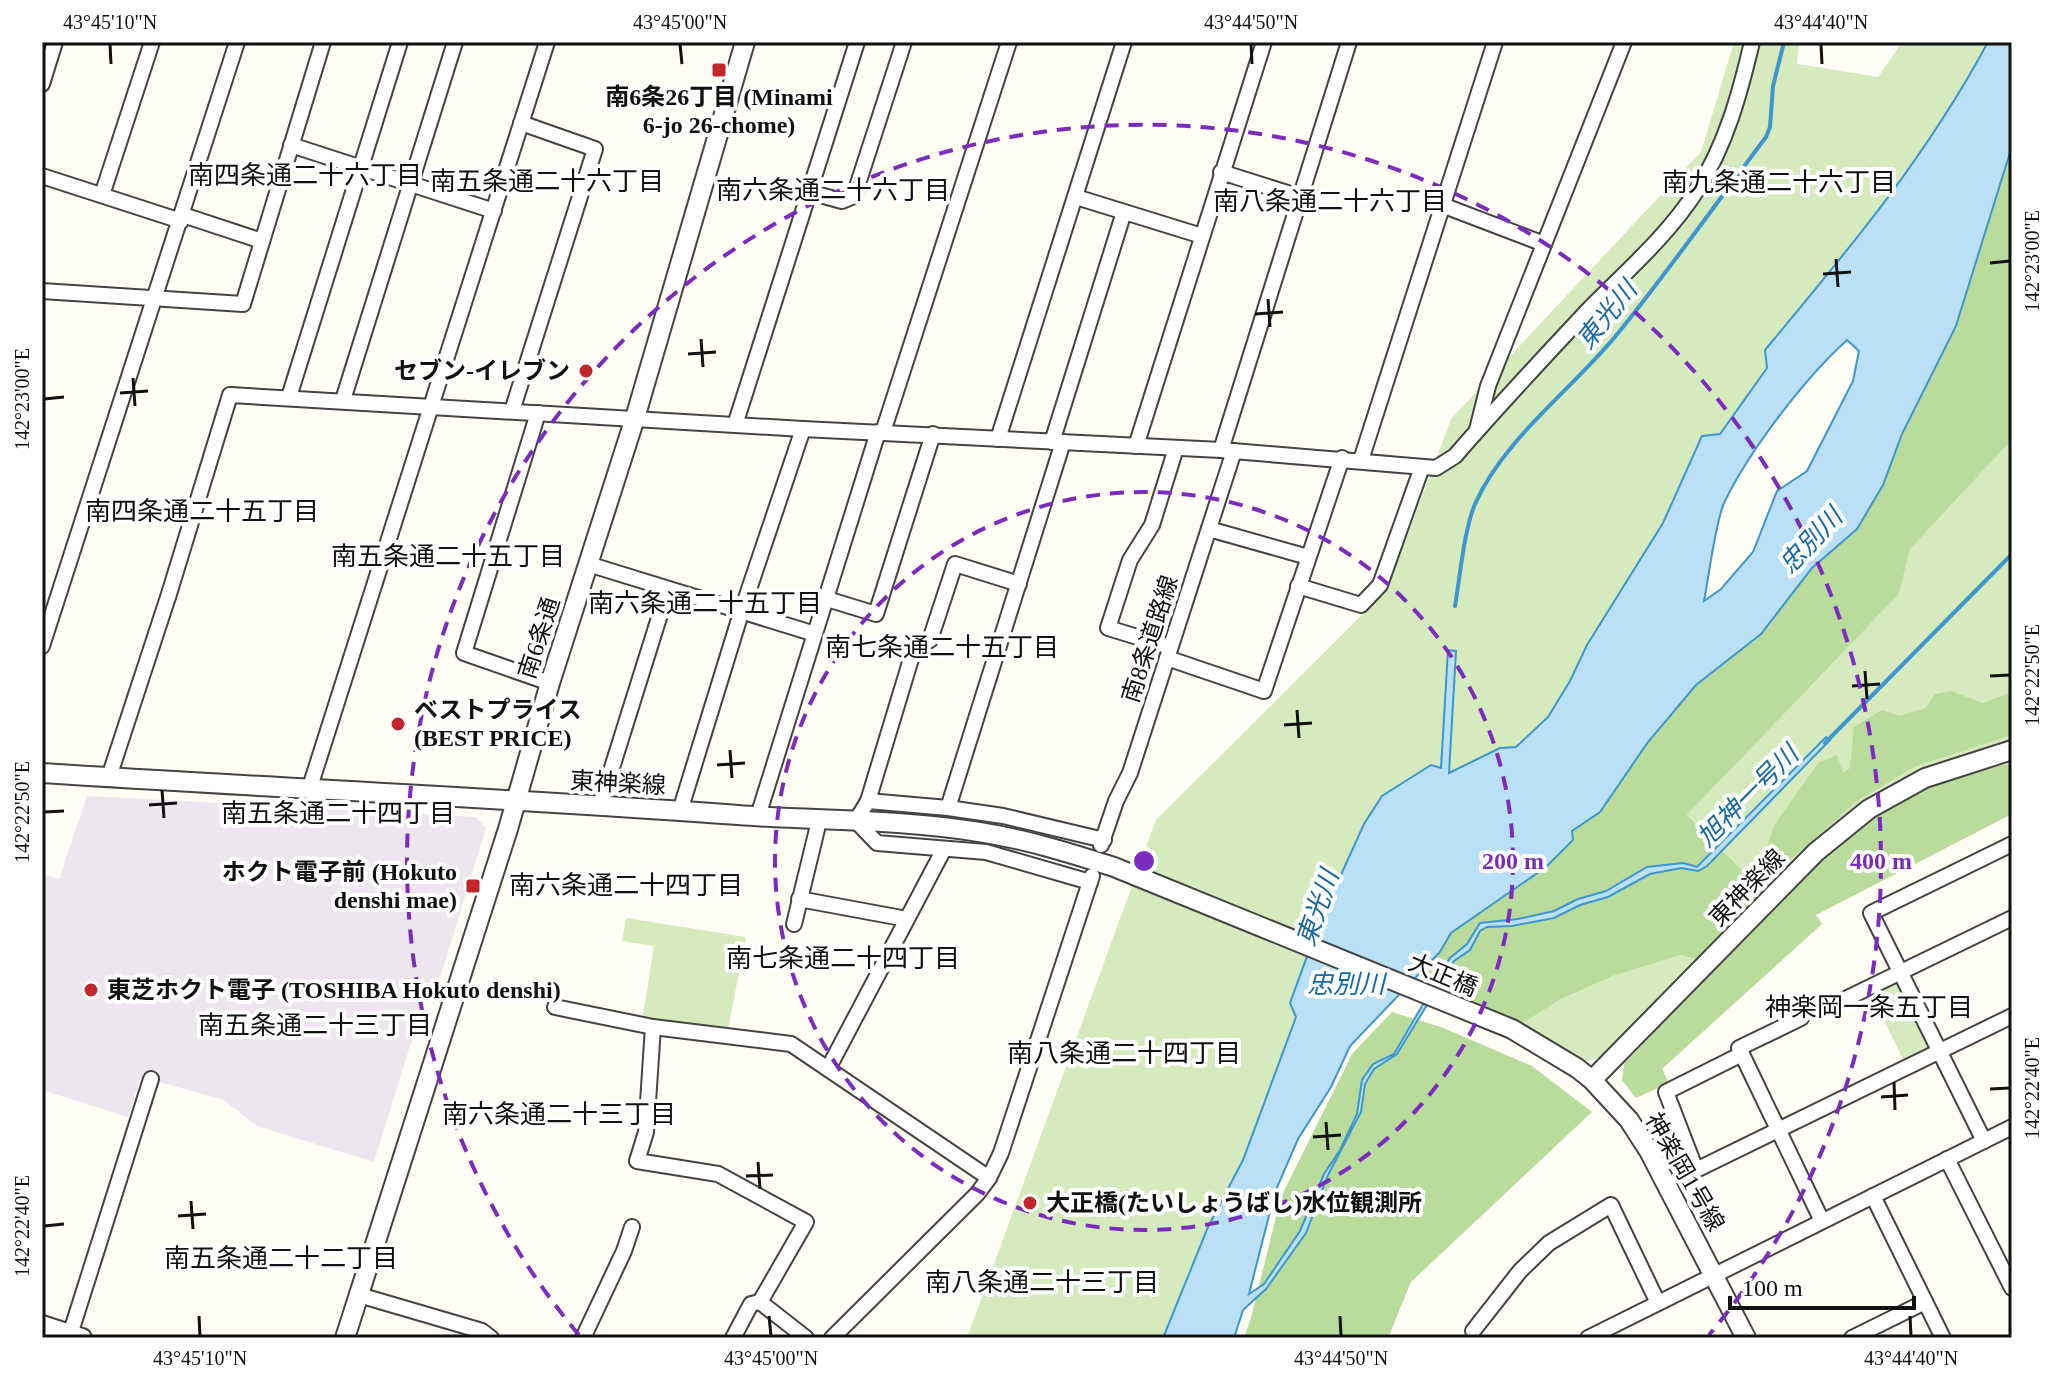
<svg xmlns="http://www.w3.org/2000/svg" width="2054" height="1380" viewBox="0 0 2054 1380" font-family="'Times New Roman','Noto Sans JP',serif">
  <rect width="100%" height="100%" fill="#fffdf5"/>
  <path fill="#eee6ef" d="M 87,796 L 476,817 L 486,828 L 441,975 L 427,991 L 374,1162 L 257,1126 L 224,1100 L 141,1077 L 128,1117 L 42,1090 L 42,874 L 59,879 Z"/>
  <g fill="#d5ebbd">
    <path d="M 1734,42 L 1799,42 L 1797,64 L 1878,77 L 1902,42 L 1988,42 L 1962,90 L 1906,176 L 1719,435 L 1702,436 L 1663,523 L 1587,645 L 1570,681 L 1548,717 L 1516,747 L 1500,748 L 1448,773 L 1456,652 L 1449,651 L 1441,768 L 1431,765 L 1407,781 L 1327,907 L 1290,1003 L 1296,1016 L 1243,1160 L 1208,1227 L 1163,1338 L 967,1338 L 1156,820 L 1387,590 L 1451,419 L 1701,152 Z"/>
    <path d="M 2012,440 L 2012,742 C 1959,755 1905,773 1860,806 C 1826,832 1795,863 1763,891 L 1687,815 L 1899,594 L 1910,549 Z"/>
    <path d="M 626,918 L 746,937 L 727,1034 L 642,1022 L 654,946 L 622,941 Z"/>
    <path d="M 1681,955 L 1698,960 L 1602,1057 L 1586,1061 L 1520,1025 L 1561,999 L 1613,976 Z"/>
    <path d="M 1896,981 L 1928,1047 L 1903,1059 L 1871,994 Z"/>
  </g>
  <g fill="#b9dc9c">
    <path d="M 2012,146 L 2012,440 L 1910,549 L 1899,594 L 1687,815 L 1763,891 L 1698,960 L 1681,955 L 1613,976 L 1561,999 L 1520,1025 L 1441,992 L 1422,971 L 1440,952 L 1451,933 L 1546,867 L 1573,840 L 1572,831 L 1600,812 L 1648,742 L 1696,685 L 1761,634 L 1812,568 L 1857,529 L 1883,485 Z"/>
    <path d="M 1951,691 L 1983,703 L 2012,692 L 2012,735 L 1916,766 L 1857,801 L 1771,877 L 1763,857 L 1775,824 L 1818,763 L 1837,755 L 1843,773 L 1850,768 L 1854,727 L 1882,710 L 1899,716 L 1926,708 L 1935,694 Z"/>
    <path d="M 2012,763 L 2012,814 L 1816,915 L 1822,924 L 1662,1069 L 1669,1083 L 1636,1098 L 1622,1080 L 1624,1064 L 1818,860 L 1873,815 L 1926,783 Z"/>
    <path d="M 1392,1012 L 1441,1027 L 1532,1066 L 1592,1112 L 1411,1282 L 1388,1338 L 1244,1338 L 1251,1318 L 1281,1197 L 1352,1054 Z"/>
  </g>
  <path fill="#b9e0f7" stroke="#3f96cf" stroke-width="2" fill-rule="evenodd" d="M 1988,42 L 2012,42 L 2012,146 L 1956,326 L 1902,434 L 1883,485 L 1857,529 L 1812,568 L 1761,634 L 1696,685 L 1648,742 L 1600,812 L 1572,831 L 1573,840 L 1546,867 L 1451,933 L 1440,952 L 1350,1046 L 1331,1087 L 1298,1139 L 1275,1192 L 1249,1294 L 1264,1284 L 1300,1231 L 1324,1174 L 1340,1150 L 1357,1114 L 1362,1080 L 1373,1064 L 1394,1054 L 1450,958 L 1467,944 L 1480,923 L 1518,919 L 1554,911 L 1578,899 L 1606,891 L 1647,867 L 1683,863 L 1697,867 L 1826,737 L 1830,740 L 1707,866 L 1698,871 L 1681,868 L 1650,874 L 1608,897 L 1580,905 L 1554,918 L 1512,926 L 1487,927 L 1480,931 L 1470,950 L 1454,961 L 1397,1054 L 1374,1069 L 1365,1084 L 1361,1112 L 1328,1175 L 1306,1233 L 1266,1289 L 1243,1310 L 1234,1338 L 1163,1338 L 1208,1227 L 1243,1160 L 1296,1017 L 1290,1003 L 1320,921 L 1364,824 L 1382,796 L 1431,765 L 1441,768 L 1448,650 L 1456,651 L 1449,773 L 1500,748 L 1516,747 L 1548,717 L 1570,681 L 1587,645 L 1663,523 L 1702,436 L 1720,434 L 1767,368 L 1765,350 C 1849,249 1925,159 1988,42 ZM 1847,340 L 1859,351 L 1853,381 L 1807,471 L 1777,491 L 1753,552 L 1721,589 L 1704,601 C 1709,576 1715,524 1724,503 C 1749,451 1804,379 1847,340 Z"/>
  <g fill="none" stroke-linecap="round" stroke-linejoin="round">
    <g stroke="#3f96cf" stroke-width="4">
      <path d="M 1455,606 C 1460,577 1464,530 1475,504 C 1504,438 1574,388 1619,332 C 1670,269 1717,202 1766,137 L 1770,127 L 1773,86 L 1784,42"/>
      <path d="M 1825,743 L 2012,554"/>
    </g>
    <g stroke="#444" stroke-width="18">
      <g id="minor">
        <path d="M 42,84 L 55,42"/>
        <path d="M 291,145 L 494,211"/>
        <path d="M 1221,172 L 1300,197"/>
        <path d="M 42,176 L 181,221"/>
        <path d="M 809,192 L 842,201 L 854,196 L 904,42"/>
        <path d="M 102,195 L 152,42"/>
        <path d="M 1076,197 L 1202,236"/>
        <path d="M 1442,205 L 1544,244"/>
        <path d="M 183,215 L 262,241"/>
        <path d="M 42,291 L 243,304 L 323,42"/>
        <path d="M 289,397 L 400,42"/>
        <path d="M 343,400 L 455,42"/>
        <path d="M 512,411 L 595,149 L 521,123"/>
        <path d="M 538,413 L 464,653 L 550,683"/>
        <path d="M 735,425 L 857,42"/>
        <path d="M 1477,430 L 1488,386 L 1624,42"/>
        <path d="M 883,432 L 1009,42"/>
        <path d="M 998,439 L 1124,42"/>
        <path d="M 1052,442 L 1124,212"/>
        <path d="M 1136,446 L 1264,42"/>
        <path d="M 1221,450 L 1349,42"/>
        <path d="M 1361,460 L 1495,42"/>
        <path d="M 1209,529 L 1308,557"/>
        <path d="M 588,564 L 815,634"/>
        <path d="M 1019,584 L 955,564 L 930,640 L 914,649 L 868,801 L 856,821 L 877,843 L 986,852 L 1090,882"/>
        <path d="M 1298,586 L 1361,605 L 1380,585 L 1422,467"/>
        <path d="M 827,599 L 876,614 L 933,434"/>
        <path d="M 42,646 L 237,42"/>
        <path d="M 1170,647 L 1108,628 L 1130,560 L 1152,525 L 1176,448"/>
        <path d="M 1167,658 L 1264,691 L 1342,458"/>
        <path d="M 109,777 L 169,594 L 230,395 L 803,429 L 1221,450 L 1436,468 L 1455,456 C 1499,405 1545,356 1591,307 C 1628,270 1669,234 1697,190 C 1726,145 1740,93 1752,42"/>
        <path d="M 309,790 L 547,42"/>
        <path d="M 868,801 L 948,808 L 1003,816 L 1104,840"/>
        <path d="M 600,806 L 668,589"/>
        <path d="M 948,808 L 1063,442"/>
        <path d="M 680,811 L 741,613 L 803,429"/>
        <path d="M 758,816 L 878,432"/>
        <path d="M 1101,845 L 1116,801 L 1130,773 L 1234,451"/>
        <path d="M 799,899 L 907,919"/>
        <path d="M 794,924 L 819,821"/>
        <path d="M 1833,1005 L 2012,918"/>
        <path d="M 555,1007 L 653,1027 L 791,1044 L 989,1178"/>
        <path d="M 1801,1018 L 1739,1048 L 1822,1221"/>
        <path d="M 653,1027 L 646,1132 L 637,1161 L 718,1174 L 806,1222 L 760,1302 L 751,1304 L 733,1338"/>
        <path d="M 1742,1054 L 1666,1092 L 1696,1170 L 2012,1016"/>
        <path d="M 828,1069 L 944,849"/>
        <path d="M 1984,1141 L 1871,913 L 2012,844"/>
        <path d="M 1947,1159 L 2012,1288"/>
        <path d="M 1873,1196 L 1943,1338"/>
        <path d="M 359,1295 L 482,1331 L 491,1338"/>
        <path d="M 760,1302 L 806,1338"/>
        <path d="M 1473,1331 L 1520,1271 L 1549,1243 L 1611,1205 L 1658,1303"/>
        <path d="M 69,1338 L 151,1079"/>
        <path d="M 583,1338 L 624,1251 L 632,1227"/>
        <path d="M 832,1338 L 977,1194 L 989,1178 L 1001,1153 L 1092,876"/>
        <path d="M 1588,1338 L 2012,1127"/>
        <path d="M 1852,1338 L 1925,1302"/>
      </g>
    </g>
    <g stroke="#444" stroke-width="22">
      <g id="tertiary">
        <path d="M 42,773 C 274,788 506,798 738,815 C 818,821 900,819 979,832 C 1025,839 1070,853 1114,867 L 1512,1029 L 1577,1068 L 1592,1080 L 1629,1120 L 1649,1151 L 1746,1338"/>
        <path d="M 1592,1080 L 1816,852 L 1869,809 L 1925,778 L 2012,750"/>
        <path d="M 42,1325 L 82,1338"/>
        <path d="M 345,1338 L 508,829 L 550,683 L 635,418 L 745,42"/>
      </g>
    </g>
    <use href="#minor" stroke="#fff" stroke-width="14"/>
    <use href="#tertiary" stroke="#fff" stroke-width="18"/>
  </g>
  <path fill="none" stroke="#111" stroke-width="3" d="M 110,44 L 111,64M 680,44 L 682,64M 1251,44 L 1252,64M 1821,44 L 1822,64M 1836,259 L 1838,287M 1990,263 L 2010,261M 1823,274 L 1851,272M 1268,299 L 1270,327M 1255,314 L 1283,312M 701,339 L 703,367M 688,354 L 716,352M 133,378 L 135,406M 120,393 L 148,391M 44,399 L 64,397M 1865,671 L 1867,699M 1990,676 L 2010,675M 1852,686 L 1880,684M 1297,710 L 1299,738M 1284,725 L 1312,723M 730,750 L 732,778M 717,765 L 745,763M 162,790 L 164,818M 149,805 L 177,803M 44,812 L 64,811M 1894,1082 L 1895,1110M 1990,1089 L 2010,1088M 1881,1097 L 1908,1095M 1326,1122 L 1328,1150M 1313,1137 L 1341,1135M 758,1162 L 760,1189M 746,1176 L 773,1175M 191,1201 L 193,1229M 178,1216 L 206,1214M 44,1226 L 64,1224M 199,1316 L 200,1336M 769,1316 L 771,1336M 1340,1316 L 1341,1336M 1910,1316 L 1911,1336"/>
  <g fill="none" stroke="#7b2cbf" stroke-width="4" stroke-dasharray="14 10">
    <circle cx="1144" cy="861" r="369"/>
    <path d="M579 1335A737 737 0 1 1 1709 1335"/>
  </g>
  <g fill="#c4262e" stroke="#fff" stroke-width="3">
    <rect x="711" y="62" width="16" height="16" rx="4"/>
    <circle cx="586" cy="371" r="8"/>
    <circle cx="398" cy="724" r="8"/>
    <rect x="465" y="878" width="16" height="16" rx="4"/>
    <circle cx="91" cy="990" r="8"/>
    <circle cx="1030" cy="1203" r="8"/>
  </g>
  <g text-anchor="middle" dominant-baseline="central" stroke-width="8" stroke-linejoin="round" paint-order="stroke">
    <g font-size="24" font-weight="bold" fill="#111" stroke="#fff" text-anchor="start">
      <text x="719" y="97" text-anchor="middle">南6条26丁目 (Minami<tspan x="719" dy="28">6-jo 26-chome)</tspan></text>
      <text x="570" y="371" text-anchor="end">セブン-イレブン</text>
      <text x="414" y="710">ベストプライス<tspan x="414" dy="28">(BEST PRICE)</tspan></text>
      <text x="457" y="872" text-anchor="end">ホクト電子前 (Hokuto<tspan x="457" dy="28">denshi mae)</tspan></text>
      <text x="107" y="990">東芝ホクト電子 (TOSHIBA Hokuto denshi)</text>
      <text x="1046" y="1203">大正橋(たいしょうばし)水位観測所</text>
    </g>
    <g font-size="24" fill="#111" stroke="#fff">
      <text transform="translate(539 638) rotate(-72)">南6条通</text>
      <text transform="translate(1150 639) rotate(-72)">南8条道路線</text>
      <text transform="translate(618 783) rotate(3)">東神楽線</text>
      <text transform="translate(1747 888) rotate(-46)">東神楽線</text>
      <text transform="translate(1443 975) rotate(23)">大正橋</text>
      <text transform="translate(1685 1172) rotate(60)">神楽岡1号線</text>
    </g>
    <g font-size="26" fill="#111" stroke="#fff">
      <text x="305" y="175">南四条通二十六丁目</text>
      <text x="547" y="181">南五条通二十六丁目</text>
      <text x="1779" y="182">南九条通二十六丁目</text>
      <text x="833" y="190">南六条通二十六丁目</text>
      <text x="1330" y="201">南八条通二十六丁目</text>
      <text x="202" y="511">南四条通二十五丁目</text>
      <text x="448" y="556">南五条通二十五丁目</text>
      <text x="705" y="603">南六条通二十五丁目</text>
      <text x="942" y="647">南七条通二十五丁目</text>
      <text x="338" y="813">南五条通二十四丁目</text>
      <text x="626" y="885">南六条通二十四丁目</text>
      <text x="843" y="958">南七条通二十四丁目</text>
      <text x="1869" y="1007">神楽岡一条五丁目</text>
      <text x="315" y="1025">南五条通二十三丁目</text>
      <text x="1124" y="1053">南八条通二十四丁目</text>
      <text x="559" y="1114">南六条通二十三丁目</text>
      <text x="281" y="1258">南五条通二十二丁目</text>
      <text x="1042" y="1282">南八条通二十三丁目</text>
    </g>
    <g font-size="26" font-style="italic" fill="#1768a6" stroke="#fff">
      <text transform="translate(1607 315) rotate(-51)">東光川</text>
      <text transform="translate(1811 541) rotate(-47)">忠別川</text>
      <text transform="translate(1748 796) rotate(-45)">旭神一号川</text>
      <text transform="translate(1318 908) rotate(-71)">東光川</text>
      <text x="1346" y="984">忠別川</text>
    </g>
  </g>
  <circle cx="1144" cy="861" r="12" fill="#7b2cbf" stroke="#fff" stroke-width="4"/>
  <g font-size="24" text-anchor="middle" font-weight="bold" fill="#7b2cbf" stroke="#fff" stroke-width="8" stroke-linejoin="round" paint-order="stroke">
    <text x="1513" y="869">200 m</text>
    <text x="1881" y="869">400 m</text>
  </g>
  <rect width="2054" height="1380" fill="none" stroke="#ffffff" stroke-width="88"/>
  <path d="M1730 1296v12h184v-12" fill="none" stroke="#111111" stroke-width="4"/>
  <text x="1742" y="1296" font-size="24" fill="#111111" stroke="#ffffff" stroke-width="6" paint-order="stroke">100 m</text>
  <rect x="44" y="44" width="1966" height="1292" fill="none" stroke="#111" stroke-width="3"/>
  <g font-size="20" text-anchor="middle" fill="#111">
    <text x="110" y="29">43°45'10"N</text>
    <text x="680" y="29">43°45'00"N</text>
    <text x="1251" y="29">43°44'50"N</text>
    <text x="1821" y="29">43°44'40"N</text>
    <text transform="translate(2032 261) rotate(-90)" y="7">142°23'00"E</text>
    <text transform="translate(22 399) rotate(-90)" y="7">142°23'00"E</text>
    <text transform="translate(2032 675) rotate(-90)" y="7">142°22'50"E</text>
    <text transform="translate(22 812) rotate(-90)" y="7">142°22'50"E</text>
    <text transform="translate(2032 1088) rotate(-90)" y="7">142°22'40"E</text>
    <text transform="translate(22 1226) rotate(-90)" y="7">142°22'40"E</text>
    <text x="200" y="1365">43°45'10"N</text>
    <text x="771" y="1365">43°45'00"N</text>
    <text x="1341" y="1365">43°44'50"N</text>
    <text x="1911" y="1365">43°44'40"N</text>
  </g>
</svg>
